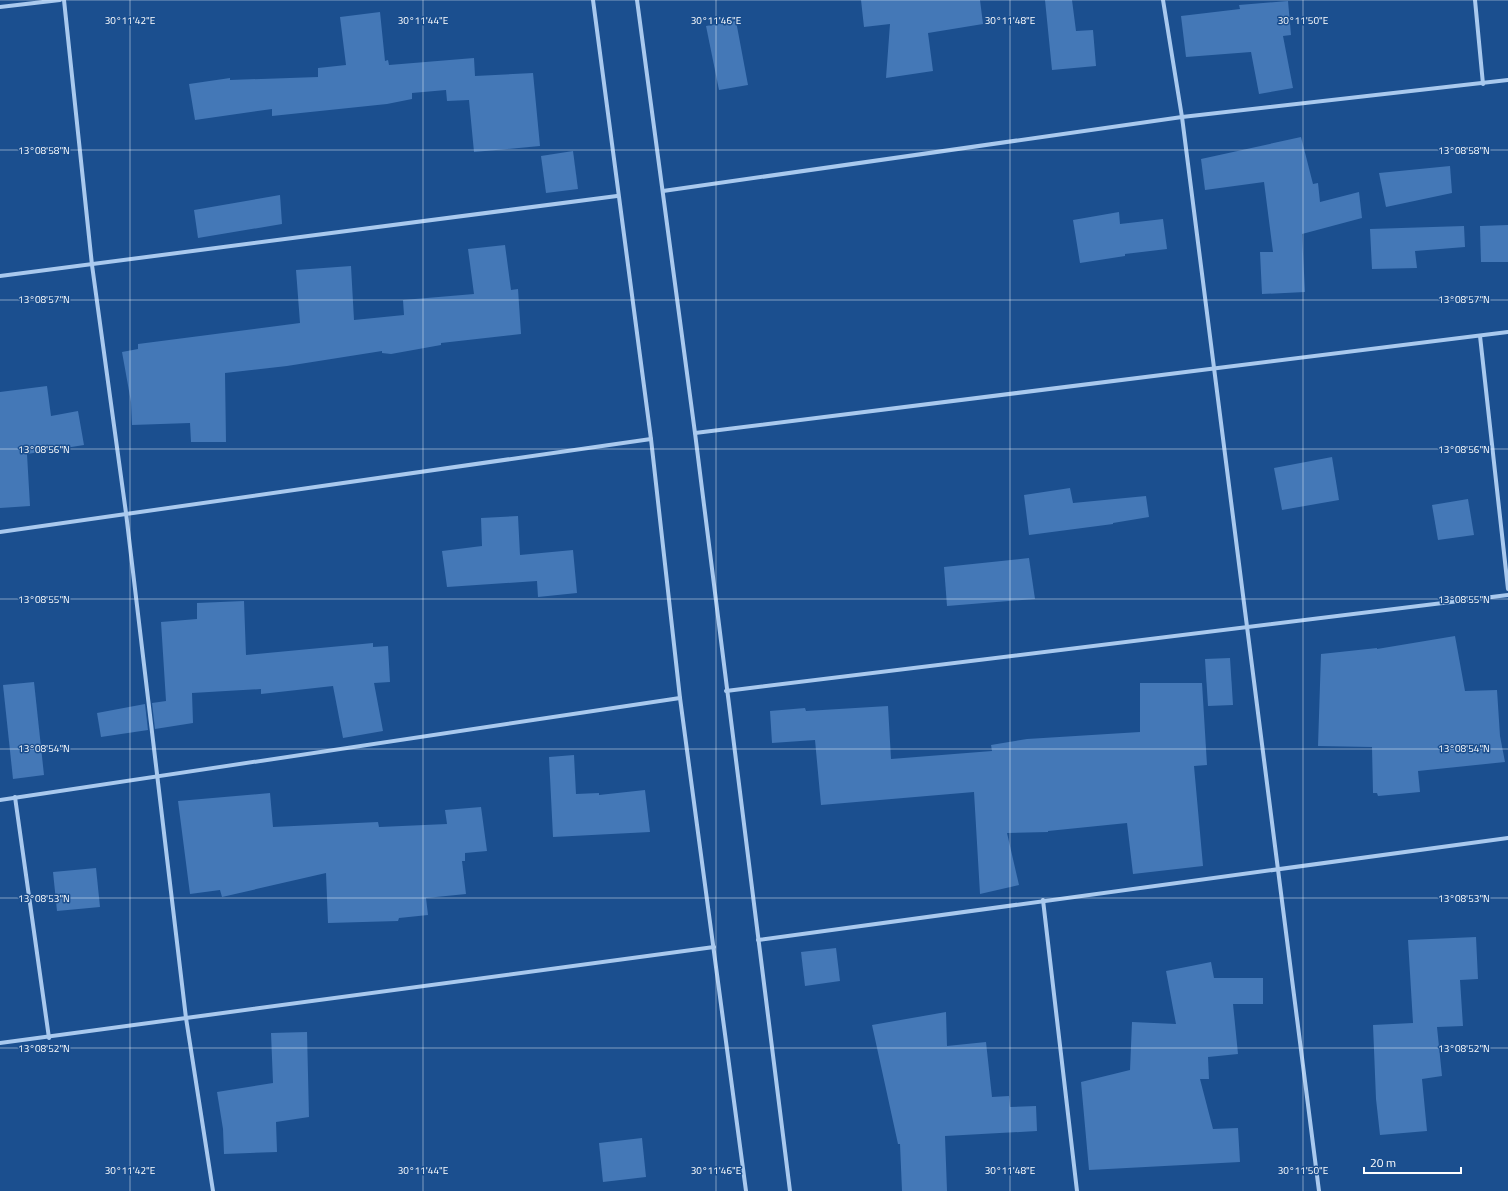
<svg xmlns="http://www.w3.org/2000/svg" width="1508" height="1191" viewBox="0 0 1508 1191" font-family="'Titillium Web',sans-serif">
  <rect width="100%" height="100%" fill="#1b4f8f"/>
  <g fill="#4478b7">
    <path d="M 861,0 L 980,0 L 983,24 L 928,33 L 933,71 L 886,78 L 890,24 L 864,27 Z"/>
    <path d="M 1045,0 L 1072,0 L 1076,31 L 1093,30 L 1096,66 L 1052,70 Z"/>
    <path d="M 1288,1 L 1291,35 L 1283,36 L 1293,88 L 1259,94 L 1251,52 L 1186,57 L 1181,16 L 1240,9 L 1239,5 Z"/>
    <path d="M 380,12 L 385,61 L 388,60 L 389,65 L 474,58 L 475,76 L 533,73 L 540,146 L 474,152 L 469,100 L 447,101 L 446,90 L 412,93 L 412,99 L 387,104 L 272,116 L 272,109 L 195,120 L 189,84 L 230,78 L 230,80 L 318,77 L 318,68 L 346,65 L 340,17 Z"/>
    <path d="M 736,21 L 748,85 L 719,90 L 706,26 Z"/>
    <path d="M 1301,137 L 1313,184 L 1318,183 L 1320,202 L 1359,192 L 1362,218 L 1302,234 L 1305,292 L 1262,294 L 1260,252 L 1273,252 L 1264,182 L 1205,190 L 1201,159 Z"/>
    <path d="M 573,151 L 578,189 L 546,193 L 541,156 Z"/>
    <path d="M 1450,166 L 1452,193 L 1386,207 L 1379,173 Z"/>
    <path d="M 280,195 L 282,224 L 198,238 L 194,210 Z"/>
    <path d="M 1119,212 L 1120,224 L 1163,219 L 1167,249 L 1125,254 L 1125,256 L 1080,263 L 1073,220 Z"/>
    <path d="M 1508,225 L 1508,262 L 1481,262 L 1480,226 Z"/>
    <path d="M 1464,226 L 1465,247 L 1415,251 L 1417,268 L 1372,269 L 1370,229 Z"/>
    <path d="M 505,245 L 511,290 L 518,289 L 521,334 L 441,343 L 441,345 L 391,354 L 382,353 L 382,351 L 287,366 L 225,373 L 226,442 L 191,442 L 190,423 L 132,425 L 131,402 L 122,352 L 138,349 L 138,344 L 300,323 L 296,270 L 351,266 L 354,320 L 404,315 L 403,300 L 474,294 L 468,249 Z"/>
    <path d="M 47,386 L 51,416 L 78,411 L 84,445 L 27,454 L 30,506 L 0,508 L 0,392 Z"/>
    <path d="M 1332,457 L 1339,500 L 1282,510 L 1274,468 Z"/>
    <path d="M 1070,488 L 1073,503 L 1146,496 L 1149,517 L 1113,523 L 1113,524 L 1029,535 L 1024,495 Z"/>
    <path d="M 1468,499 L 1474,535 L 1438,540 L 1432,505 Z"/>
    <path d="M 518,516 L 520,555 L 573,550 L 577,593 L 538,597 L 537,581 L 447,587 L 442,551 L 482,546 L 481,518 Z"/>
    <path d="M 1029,558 L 1035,599 L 947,606 L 944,567 Z"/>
    <path d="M 244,601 L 246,655 L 373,643 L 373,647 L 388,646 L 390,682 L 374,683 L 383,731 L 343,738 L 333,686 L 261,694 L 261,689 L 192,693 L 193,723 L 155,729 L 152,703 L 166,701 L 161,622 L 197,619 L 197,603 Z"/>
    <path d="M 1455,636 L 1465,691 L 1497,690 L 1500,736 L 1505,762 L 1418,771 L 1420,792 L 1378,796 L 1377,793 L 1373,793 L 1372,747 L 1318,746 L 1321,654 L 1377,648 L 1377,649 Z"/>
    <path d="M 1230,658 L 1233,705 L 1208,706 L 1205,659 Z"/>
    <path d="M 34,682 L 44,775 L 13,779 L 3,685 Z"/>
    <path d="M 1140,683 L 1202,683 L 1207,765 L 1194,766 L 1203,866 L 1133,874 L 1127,823 L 1048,831 L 1048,832 L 1007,833 L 1019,885 L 980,894 L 974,792 L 821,805 L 815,740 L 772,743 L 770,711 L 805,708 L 806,711 L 888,706 L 891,759 L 992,751 L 991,745 L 1027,739 L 1140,732 Z"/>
    <path d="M 145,704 L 148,730 L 101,737 L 97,713 Z"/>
    <path d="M 574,755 L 576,794 L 599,793 L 599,795 L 645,790 L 650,832 L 553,837 L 549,757 Z"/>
    <path d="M 270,793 L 273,827 L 378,822 L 379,827 L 447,824 L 445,810 L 481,807 L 487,851 L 465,853 L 465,861 L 462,861 L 466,894 L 426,898 L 428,915 L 399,918 L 398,921 L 328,923 L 326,873 L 222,897 L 220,890 L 190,894 L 178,801 Z"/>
    <path d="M 96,868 L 100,907 L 57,911 L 53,872 Z"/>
    <path d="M 1476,937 L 1478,979 L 1460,980 L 1463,1026 L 1437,1027 L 1442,1076 L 1422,1079 L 1427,1131 L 1380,1135 L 1376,1099 L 1373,1025 L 1413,1023 L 1408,940 Z"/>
    <path d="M 836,948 L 840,981 L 805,986 L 801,952 Z"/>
    <path d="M 1211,962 L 1214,978 L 1263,978 L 1263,1004 L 1233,1004 L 1238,1054 L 1208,1057 L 1209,1079 L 1200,1079 L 1213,1129 L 1238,1128 L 1240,1162 L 1089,1170 L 1081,1082 L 1130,1070 L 1132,1022 L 1176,1024 L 1166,971 Z"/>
    <path d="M 946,1012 L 947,1046 L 986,1042 L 992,1097 L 1009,1096 L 1010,1107 L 1036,1106 L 1037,1131 L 945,1136 L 947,1191 L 902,1191 L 900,1144 L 898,1144 L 872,1025 Z"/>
    <path d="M 307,1032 L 309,1117 L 276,1122 L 277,1152 L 224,1154 L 223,1129 L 217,1092 L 273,1083 L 271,1033 Z"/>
    <path d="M 642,1138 L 646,1177 L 603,1182 L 599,1143 Z"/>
  </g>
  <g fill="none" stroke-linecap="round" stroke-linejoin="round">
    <g stroke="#a9c9ee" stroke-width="4">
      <path d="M 64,0 L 92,265 L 126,513 L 186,1018 L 213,1191"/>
      <path d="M 593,0 L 651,439 L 680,698 L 746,1191"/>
      <path d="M 637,0 L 695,433 L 790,1191"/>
      <path d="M 1163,0 L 1182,117 L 1319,1191"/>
      <path d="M 1475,0 L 1483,84"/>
      <path d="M 0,7 L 60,0"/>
      <path d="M 663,191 L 1182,117 L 1508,80"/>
      <path d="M 0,276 L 617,196"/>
      <path d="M 1480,336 L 1508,589"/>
      <path d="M 695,433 L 1508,332"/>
      <path d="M 0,532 L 651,439"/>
      <path d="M 726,691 L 1508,595"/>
      <path d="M 15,797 L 49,1038"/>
      <path d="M 0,800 L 680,698"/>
      <path d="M 1043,900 L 1077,1191"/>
      <path d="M 758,940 L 1508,838"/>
      <path d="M 0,1043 L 714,947"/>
    </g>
  </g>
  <path fill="none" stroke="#fff" stroke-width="1" stroke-opacity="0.45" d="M 0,0 L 1508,0M 130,0 L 130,1191M 423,0 L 423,1191M 716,0 L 716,1191M 1010,0 L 1010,1191M 1303,0 L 1303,1191M 0,150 L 1508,150M 0,300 L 1508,300M 0,449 L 1508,449M 0,599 L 1508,599M 0,749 L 1508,749M 0,898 L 1508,898M 0,1048 L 1508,1048"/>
  <g font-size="10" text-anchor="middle" fill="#fff" stroke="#1b4f8f" stroke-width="3" stroke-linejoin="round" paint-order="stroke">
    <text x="130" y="24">30°11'42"E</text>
    <text x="423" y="24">30°11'44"E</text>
    <text x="716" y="24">30°11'46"E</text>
    <text x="1010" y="24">30°11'48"E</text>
    <text x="1303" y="24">30°11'50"E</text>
    <text x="44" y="154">13°08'58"N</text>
    <text x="1464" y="154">13°08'58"N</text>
    <text x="44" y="303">13°08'57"N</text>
    <text x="1464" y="303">13°08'57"N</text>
    <text x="44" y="453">13°08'56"N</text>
    <text x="1464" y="453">13°08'56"N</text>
    <text x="44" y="603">13°08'55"N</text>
    <text x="1464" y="603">13°08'55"N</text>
    <text x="44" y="752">13°08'54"N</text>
    <text x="1464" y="752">13°08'54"N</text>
    <text x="44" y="902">13°08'53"N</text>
    <text x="1464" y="902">13°08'53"N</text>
    <text x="44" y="1052">13°08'52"N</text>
    <text x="1464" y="1052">13°08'52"N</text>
    <text x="130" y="1174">30°11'42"E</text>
    <text x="423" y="1174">30°11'44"E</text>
    <text x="716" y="1174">30°11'46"E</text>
    <text x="1010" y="1174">30°11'48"E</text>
    <text x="1303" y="1174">30°11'50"E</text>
  </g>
  <path d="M1364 1167v6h97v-6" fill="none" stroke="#ffffff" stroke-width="2"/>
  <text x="1370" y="1167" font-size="12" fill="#ffffff" stroke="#1b4f8f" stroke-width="3" paint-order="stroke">20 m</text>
</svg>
